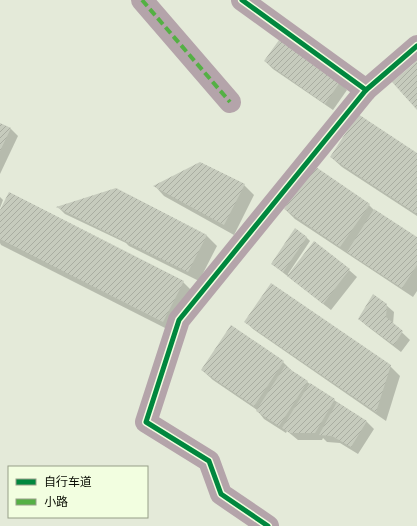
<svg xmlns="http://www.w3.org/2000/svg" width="417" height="526" viewBox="0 0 417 526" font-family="Roboto,'Noto Sans SC',sans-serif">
  <defs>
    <pattern id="building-hatch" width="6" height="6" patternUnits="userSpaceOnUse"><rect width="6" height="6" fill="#c6cbbd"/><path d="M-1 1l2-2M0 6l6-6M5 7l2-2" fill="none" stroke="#a9ada1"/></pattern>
  </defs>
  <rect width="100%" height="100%" fill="#e4ead9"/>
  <g fill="#0003">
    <path d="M 265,61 L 340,83 L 347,90 L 333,110 L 273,69 Z"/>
    <path d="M 0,124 L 10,128 L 18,136 L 0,174 Z"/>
    <path d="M 417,154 L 417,216 L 342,167 L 331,157 Z"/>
    <path d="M 244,185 L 254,195 L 234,235 L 164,196 L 155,186 Z"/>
    <path d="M 129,195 L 207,236 L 217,246 L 199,281 L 129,246 L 126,243 L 65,214 L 58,207 Z"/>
    <path d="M 0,197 L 3,200 L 0,208 Z"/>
    <path d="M 369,205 L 376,212 L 417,238 L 417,291 L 413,297 L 295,219 L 285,209 Z"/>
    <path d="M 0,212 L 183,282 L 195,294 L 175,333 L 1,245 L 0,243 Z"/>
    <path d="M 306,237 L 310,241 L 288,274 L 289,275 L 349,270 L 357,277 L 331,310 L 272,264 Z"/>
    <path d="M 386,305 L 394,312 L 393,324 L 410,340 L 401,352 L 367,326 L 359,319 Z"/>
    <path d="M 246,322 L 390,366 L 400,376 L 386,421 L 253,329 Z"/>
    <path d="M 283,362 L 293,372 L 310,384 L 367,422 L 374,429 L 358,454 L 340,443 L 327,442 L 323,438 L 322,440 L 298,440 L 287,431 L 286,433 L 264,419 L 257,410 L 213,380 L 202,370 Z"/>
  </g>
  <g fill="url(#building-hatch)">
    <path d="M 279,40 L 340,82 L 325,104 L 264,61 Z"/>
    <path d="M 417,61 L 417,110 L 392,82 Z"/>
    <path d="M 358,114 L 417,153 L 417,214 L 330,157 Z"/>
    <path d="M 0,123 L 11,128 L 0,151 Z"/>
    <path d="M 200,162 L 245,184 L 224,225 L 153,186 Z"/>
    <path d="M 313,165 L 370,204 L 340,247 L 284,209 Z"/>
    <path d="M 116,188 L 207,235 L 188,272 L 56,207 Z"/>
    <path d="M 9,192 L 184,281 L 163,322 L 0,239 L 0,210 Z"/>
    <path d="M 374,209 L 417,237 L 417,265 L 402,288 L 347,252 Z"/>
    <path d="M 295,228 L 307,237 L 283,272 L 271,264 Z"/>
    <path d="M 314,241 L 350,269 L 323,304 L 287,276 Z"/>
    <path d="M 271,283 L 391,365 L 376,412 L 244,322 Z"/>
    <path d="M 373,294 L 387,304 L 386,317 L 403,331 L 394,345 L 358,319 Z"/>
    <path d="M 231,325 L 284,361 L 254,406 L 201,370 Z"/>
    <path d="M 285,366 L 308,381 L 279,426 L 256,411 Z"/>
    <path d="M 310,383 L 335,399 L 315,433 L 290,433 L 282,428 Z"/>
    <path d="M 337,402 L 367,421 L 351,447 L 332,436 L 319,435 Z"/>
  </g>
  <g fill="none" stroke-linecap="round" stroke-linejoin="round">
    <g stroke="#b4a4aa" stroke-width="22">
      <path d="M 142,0 L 230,102"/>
      <path d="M 242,0 L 366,90"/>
      <path d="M 268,526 L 221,494 L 209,461 L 146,422 L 179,320 L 366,90 L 417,46"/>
    </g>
    <path stroke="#54b044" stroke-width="4" stroke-dasharray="8 4" stroke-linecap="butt" d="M 142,0 L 230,102"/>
    <g stroke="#f2fee0" stroke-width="8">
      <g id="cycleway">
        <path d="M 242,0 L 366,90"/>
        <path d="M 268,526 L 221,494 L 209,461 L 146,422 L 179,320 L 366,90 L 417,46"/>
      </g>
    </g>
    <use href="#cycleway" stroke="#00873e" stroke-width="5"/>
  </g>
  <rect x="8" y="466" width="140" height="52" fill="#f2fee0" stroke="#969e88"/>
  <rect x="16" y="479" width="20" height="6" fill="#00873e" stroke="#969e88"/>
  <text x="44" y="486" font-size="12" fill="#0b0e05">自行车道</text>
  <rect x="16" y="499" width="20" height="6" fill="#54b044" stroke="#969e88"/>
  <text x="44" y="506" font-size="12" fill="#0b0e05">小路</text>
</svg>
